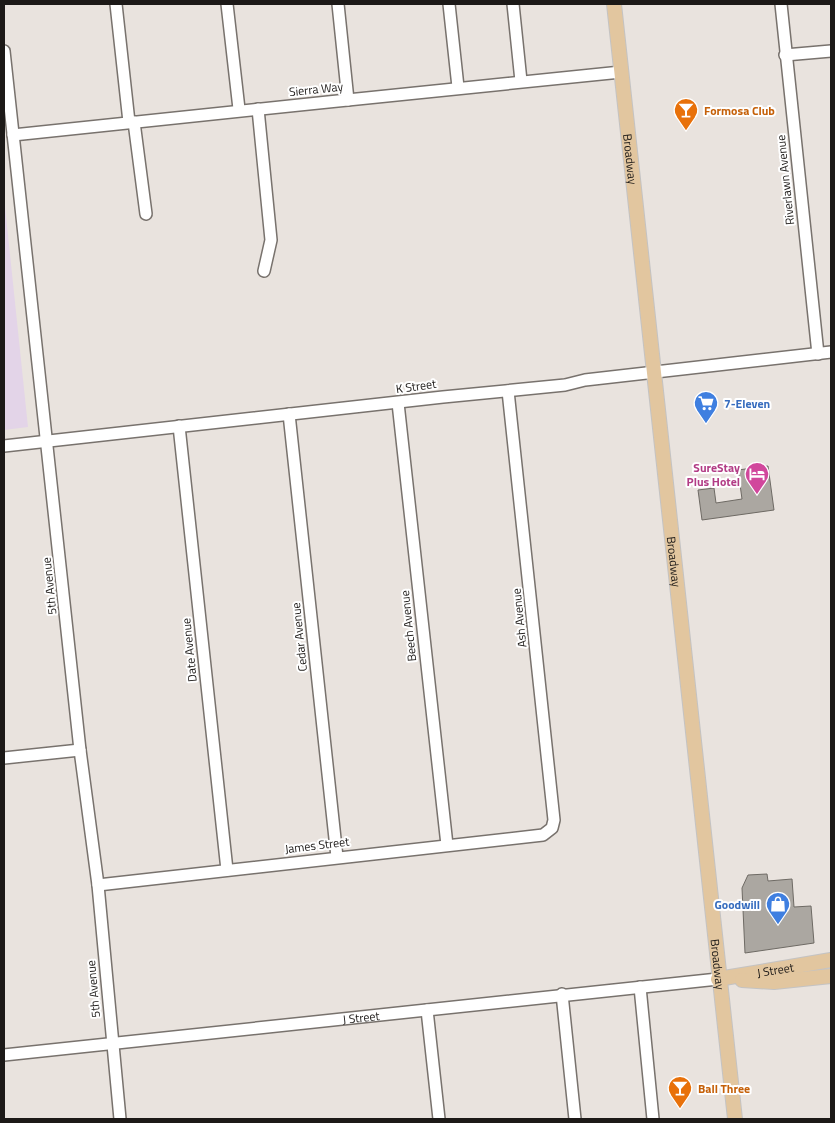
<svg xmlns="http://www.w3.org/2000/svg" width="835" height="1123" viewBox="0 0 835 1123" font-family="'Titillium Web',sans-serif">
  <rect width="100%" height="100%" fill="#e9e3de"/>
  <path fill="#e3d4e8" d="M 4,197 L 28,427 L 4,430 Z"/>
  <g fill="#aba7a1" stroke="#6e6a64">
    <path d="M 768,466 L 774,510 L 702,520 L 698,490 L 714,488 L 716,503 L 742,499 L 738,470 Z"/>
    <path d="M 767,874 L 768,881 L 792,879 L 794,907 L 811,906 L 814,943 L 745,953 L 742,888 L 748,875 Z"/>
  </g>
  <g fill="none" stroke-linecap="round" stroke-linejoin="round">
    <g stroke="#78726d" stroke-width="14">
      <g id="minor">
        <path d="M 116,4 L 129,122"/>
        <path d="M 227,4 L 239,109"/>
        <path d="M 338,4 L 348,100"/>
        <path d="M 449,4 L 458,87"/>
        <path d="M 513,4 L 521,81"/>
        <path d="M 781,4 L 818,354"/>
        <path d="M 4,51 L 80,750 L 98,885 L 120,1119"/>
        <path d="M 785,55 L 831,51"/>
        <path d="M 258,109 L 271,240 L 264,271"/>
        <path d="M 134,122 L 146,214"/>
        <path d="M 13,135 C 216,113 418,93 621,72"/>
        <path d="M 398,403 L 447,845"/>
        <path d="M 289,414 L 337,857"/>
        <path d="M 179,426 L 227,870"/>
        <path d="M 4,446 L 443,397 L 565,385 L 585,380 L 831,352"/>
        <path d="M 4,758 L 80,750"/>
        <path d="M 98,885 L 543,835 L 552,828 L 554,820 L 508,391"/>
        <path d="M 640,987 L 653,1119"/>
        <path d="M 562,994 L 575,1119"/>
        <path d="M 427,1010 L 439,1119"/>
        <path id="s1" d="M 4,1055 L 718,979"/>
      </g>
    </g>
    <g stroke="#c4c3c3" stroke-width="16">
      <g id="major">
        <path id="s2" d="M 614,4 L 735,1119"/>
        <path id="s3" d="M 718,979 L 831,960"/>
        <path d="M 742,980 L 774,982 L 831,976"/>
      </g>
    </g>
    <use href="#minor" stroke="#fff" stroke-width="11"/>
    <use href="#major" stroke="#e2c69f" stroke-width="14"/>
  </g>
  <defs>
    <g id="bar-pin" transform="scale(1.25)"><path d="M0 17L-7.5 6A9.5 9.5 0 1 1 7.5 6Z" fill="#e8710a" stroke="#fff"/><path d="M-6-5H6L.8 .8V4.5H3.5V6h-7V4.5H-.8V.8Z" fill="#fff"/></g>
    <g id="supermarket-pin" transform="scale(1.25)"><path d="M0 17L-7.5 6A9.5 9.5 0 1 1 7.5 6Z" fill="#3f7fe0" stroke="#fff"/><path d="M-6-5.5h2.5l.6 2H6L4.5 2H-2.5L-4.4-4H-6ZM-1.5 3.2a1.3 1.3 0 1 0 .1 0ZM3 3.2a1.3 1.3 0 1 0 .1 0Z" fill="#fff"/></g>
    <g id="hotel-pin" transform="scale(1.25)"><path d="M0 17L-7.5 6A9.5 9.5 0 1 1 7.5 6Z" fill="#d1479c" stroke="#fff"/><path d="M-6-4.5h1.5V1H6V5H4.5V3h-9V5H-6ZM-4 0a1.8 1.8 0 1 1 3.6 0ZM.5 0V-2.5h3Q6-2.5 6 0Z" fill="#fff"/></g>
    <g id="shop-pin" transform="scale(1.25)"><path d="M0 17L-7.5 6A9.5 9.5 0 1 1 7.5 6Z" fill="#3f7fe0" stroke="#fff"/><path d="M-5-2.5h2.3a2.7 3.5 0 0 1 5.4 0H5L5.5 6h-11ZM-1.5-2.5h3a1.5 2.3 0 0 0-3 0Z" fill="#fff"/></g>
  </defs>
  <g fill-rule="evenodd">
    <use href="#bar-pin" x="686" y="110"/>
    <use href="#supermarket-pin" x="706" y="403"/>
    <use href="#hotel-pin" x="757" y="474"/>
    <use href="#shop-pin" x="778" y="904"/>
    <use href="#bar-pin" x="680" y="1088"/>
  </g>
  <g text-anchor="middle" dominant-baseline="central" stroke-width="4" stroke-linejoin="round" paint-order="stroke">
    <g font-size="12" fill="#1c1917" stroke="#fff">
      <text transform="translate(316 89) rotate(-6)">Sierra Way</text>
      <text stroke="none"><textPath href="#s2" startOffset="156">Broadway</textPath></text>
      <text transform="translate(785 180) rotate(-96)">Riverlawn Avenue</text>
      <text transform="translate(416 386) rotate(-8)">K Street</text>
      <text stroke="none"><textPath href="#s2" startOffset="561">Broadway</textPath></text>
      <text transform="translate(49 586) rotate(-96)">5th Avenue</text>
      <text transform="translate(519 618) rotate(-96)">Ash Avenue</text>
      <text transform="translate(408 626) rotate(-96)">Beech Avenue</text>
      <text transform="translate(299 637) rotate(-96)">Cedar Avenue</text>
      <text transform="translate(189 650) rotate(-96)">Date Avenue</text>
      <text transform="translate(317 845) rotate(-7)">James Street</text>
      <text stroke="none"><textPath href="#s2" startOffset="966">Broadway</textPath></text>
      <text stroke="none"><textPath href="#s3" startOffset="58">J Street</textPath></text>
      <text transform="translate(93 989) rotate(-95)">5th Avenue</text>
      <text stroke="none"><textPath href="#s1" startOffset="359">J Street</textPath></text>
    </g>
    <g font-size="12" font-weight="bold" fill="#c56008" stroke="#fff" text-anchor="start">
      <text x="704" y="110">Formosa Club</text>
      <text x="698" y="1088">Ball Three</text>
    </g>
    <g font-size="12" font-weight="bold" fill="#366cbe" stroke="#fff" text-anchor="start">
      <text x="724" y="403">7-Eleven</text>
      <text x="760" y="904" text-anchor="end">Goodwill</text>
    </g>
    <g font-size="12" font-weight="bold" fill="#b23c85" stroke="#fff" text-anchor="end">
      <text x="740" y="467">SureStay<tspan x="740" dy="14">Plus Hotel</tspan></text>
    </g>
  </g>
  <rect width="835" height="1123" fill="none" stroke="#1c1917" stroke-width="10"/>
</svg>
